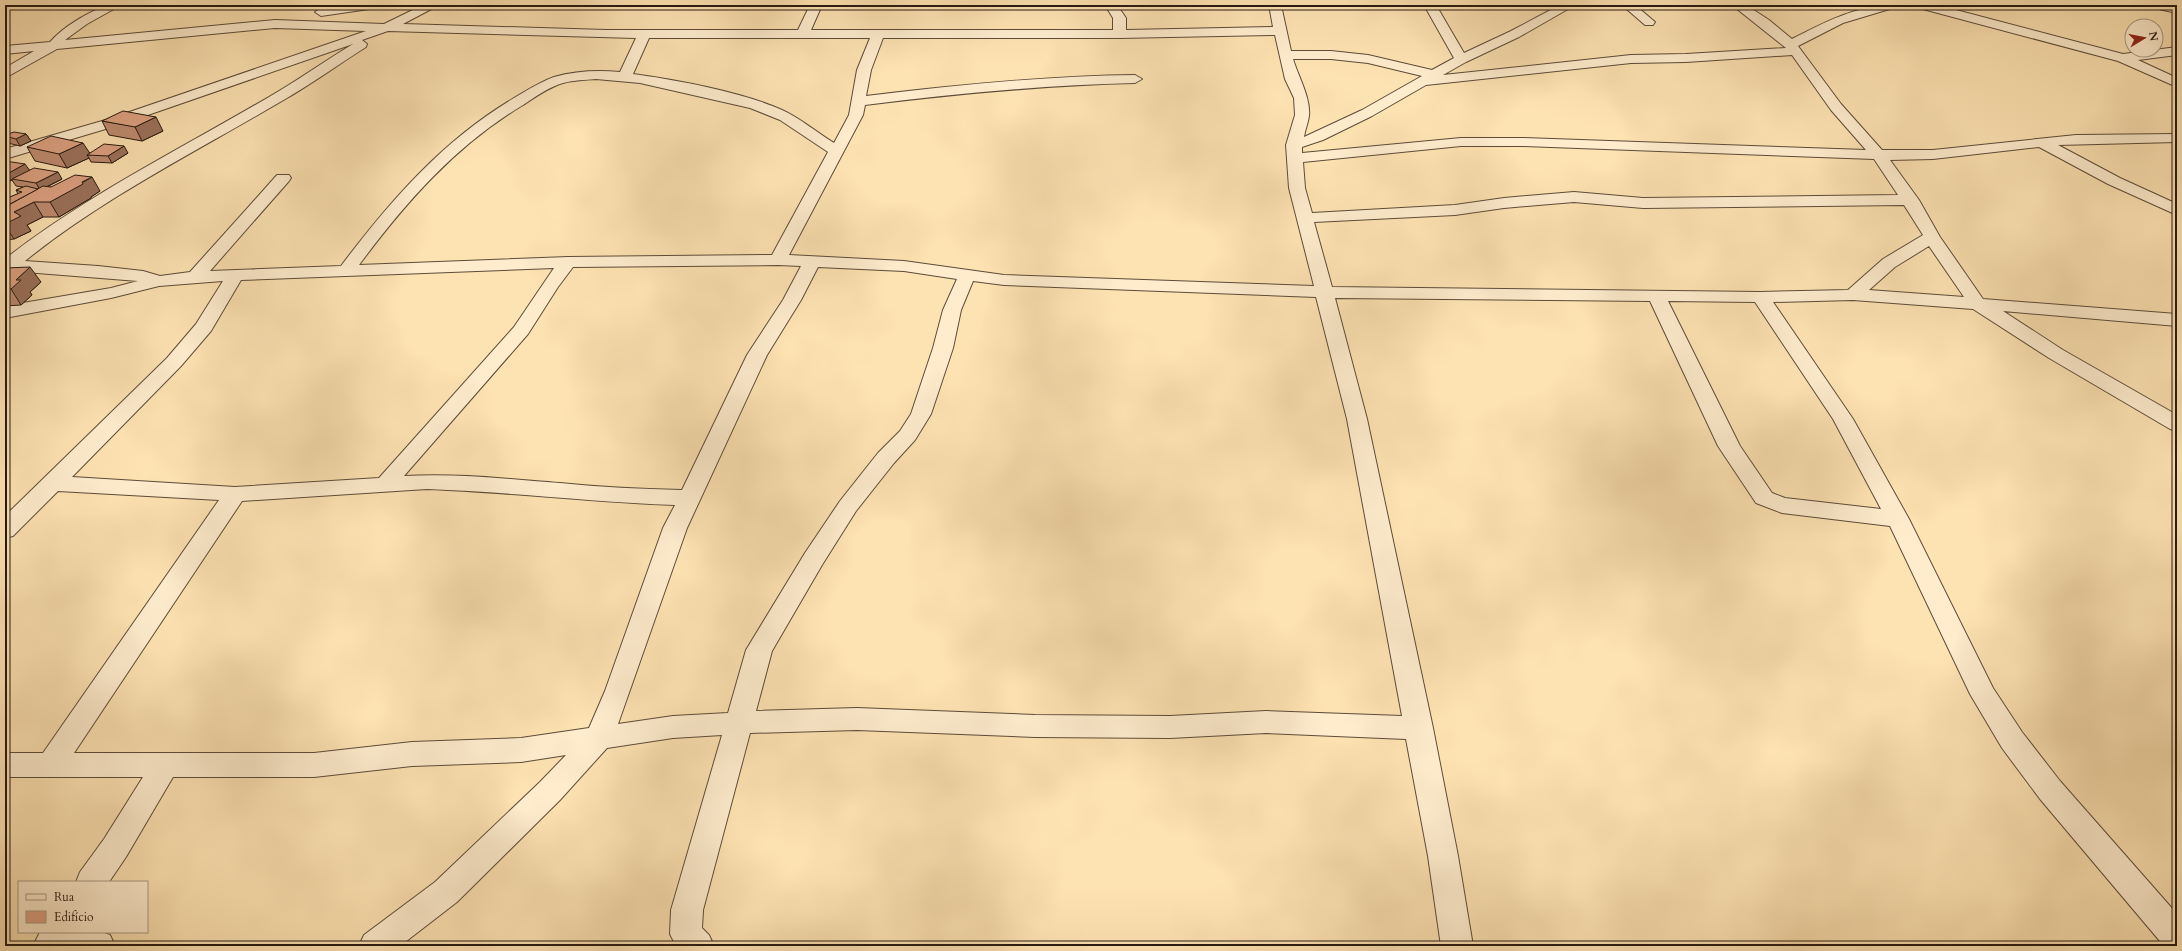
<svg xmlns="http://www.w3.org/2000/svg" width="2182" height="951" viewBox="0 0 2182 951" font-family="Cardo,serif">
  <rect width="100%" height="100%" fill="#fde2b2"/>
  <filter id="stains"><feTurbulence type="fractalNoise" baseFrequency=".005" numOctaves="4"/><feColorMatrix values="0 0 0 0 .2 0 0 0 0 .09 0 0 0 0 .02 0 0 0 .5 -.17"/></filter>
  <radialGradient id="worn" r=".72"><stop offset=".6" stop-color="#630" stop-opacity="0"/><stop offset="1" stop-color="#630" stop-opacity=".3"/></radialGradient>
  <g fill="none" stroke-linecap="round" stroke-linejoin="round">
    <g stroke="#5c4c39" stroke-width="2">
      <g id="minor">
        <path d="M 106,5 L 121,5 L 87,24 L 65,40 L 275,20 L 384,24 L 423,5 L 439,5 L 403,24 L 606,30 L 798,30 L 810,5 L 822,5 L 811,30 L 1113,30 L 1113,18 L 1105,5 L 1117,5 L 1126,18 L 1126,30 L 1273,27 L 1269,5 L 1281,5 L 1291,51 L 1331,51 L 1368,55 L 1432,70 L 1454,58 L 1424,5 L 1436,5 L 1464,53 L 1511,31 L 1560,5 L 1575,5 L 1519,37 L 1466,62 L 1443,75 L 1631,55 L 1686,54 L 1786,48 L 1732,5 L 1746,5 L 1769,20 L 1792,39 C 1825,22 1857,5 1895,5 L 1893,8 L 1843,23 L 1798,46 L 1841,104 L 1882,150 L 1933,150 L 2076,135 L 2177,134 L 2177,142 L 2058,145 L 2120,178 L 2177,204 L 2177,215 L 2108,184 L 2039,147 L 1933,159 L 1890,160 L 1919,200 L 1940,237 L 1983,299 L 2177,314 L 2177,326 L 2003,311 L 2063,350 L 2177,415 L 2177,431 L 2170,429 L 2049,358 L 1973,309 L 1853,300 L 1773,302 L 1853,419 L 1909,519 L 1993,688 L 2022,732 L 2060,781 L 2177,914 L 2177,946 L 2164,946 L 2040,799 L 2002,748 L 1970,694 L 1890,526 L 1782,513 L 1756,503 L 1718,446 L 1650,301 L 1335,298 L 1367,419 L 1433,728 L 1458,856 L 1473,946 L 1441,946 L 1428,856 L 1406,739 L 1266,733 L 1170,738 L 1035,737 L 857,730 L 750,733 L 703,910 L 702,928 L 709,935 L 714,946 L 676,946 L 670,934 L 671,910 L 722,735 L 673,738 L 607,748 L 560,800 L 457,902 L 400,946 L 359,946 L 364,935 L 435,882 L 540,782 L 566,755 L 521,762 L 412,766 L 314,777 L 173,777 L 126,857 L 109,882 L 76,882 L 80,872 L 104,839 L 143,777 L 5,777 L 5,753 L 43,753 L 219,500 L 58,491 L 13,536 L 5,538 L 5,516 L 167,358 L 196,324 L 223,281 L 159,286 L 111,298 L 5,318 L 5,306 L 111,288 L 138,281 L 12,271 L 5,273 L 5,259 C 89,193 187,146 279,91 C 304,76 328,59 353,44 L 119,125 L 5,159 L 5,149 L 109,119 L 366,31 L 275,28 L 57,49 L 5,78 L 5,68 L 34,51 L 5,54 L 5,46 L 50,42 C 65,25 85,15 106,5 ZM 388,31 L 636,38 L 620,72 C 598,70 575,71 554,77 C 540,82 526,91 514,98 C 443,140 390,201 341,266 L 210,271 L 289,181 L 291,178 L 289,175 L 277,175 L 190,272 L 160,276 L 143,271 L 98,266 L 25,261 C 104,197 199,150 287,98 C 314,82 339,64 366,47 L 367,44 L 362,40 ZM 1275,35 L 1285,79 L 1294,98 L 1295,115 L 1286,145 L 1289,188 L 1314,286 L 1004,275 L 904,261 L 789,255 L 863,115 L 865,105 C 955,94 1044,85 1135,83 L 1142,79 L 1135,75 C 1045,76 956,85 866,96 L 871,70 L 883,38 L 1119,38 ZM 649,38 L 870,38 L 857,70 L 849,115 L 834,143 C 816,132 800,118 782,110 C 742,92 677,80 633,74 ZM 1792,55 L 1831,110 L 1866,150 L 1524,138 L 1461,138 L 1302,153 L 1302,147 L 1323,140 L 1372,116 L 1426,85 L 1631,63 L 1686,62 ZM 1293,59 L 1331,59 L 1368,63 L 1422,76 L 1362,110 L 1304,137 C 1305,130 1308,123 1309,116 C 1311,98 1298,76 1293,59 ZM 596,79 L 640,83 L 750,108 L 780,120 L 828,152 L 772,255 L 568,257 L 359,265 C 405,203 456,145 523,105 C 535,97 549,87 563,83 C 574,80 585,80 596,79 ZM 1461,146 L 1524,146 L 1874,159 L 1898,195 L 1643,198 L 1574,192 L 1504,198 L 1455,205 L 1312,213 L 1305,188 L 1303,162 ZM 1574,202 L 1643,208 L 1904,205 L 1923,235 L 1883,259 L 1848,290 L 1760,292 L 1332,287 L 1314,222 L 1455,215 L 1504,208 ZM 1929,246 L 1964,297 L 1869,290 L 1895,267 ZM 778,265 L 801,266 L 783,300 L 747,355 L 682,490 C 641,489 600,487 560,483 C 508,479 456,473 404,476 L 528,334 L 558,287 L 573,267 ZM 818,267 L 904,271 L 957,279 L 943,310 L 933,348 L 911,414 L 900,431 L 878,453 L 840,501 L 805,553 L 746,650 L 728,713 L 673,716 L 618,724 L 687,528 L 767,355 L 801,300 ZM 554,268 L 514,327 L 379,478 L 235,487 L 72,477 L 181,366 L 211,331 L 241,280 ZM 973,281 L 1004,285 L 1316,297 L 1347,419 L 1402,716 L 1266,711 L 1170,716 L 1035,715 L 857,708 L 756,711 L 772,651 L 822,565 L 856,511 L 894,463 L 915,440 L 931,414 L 953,348 L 961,310 ZM 1668,301 L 1755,302 L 1833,419 L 1881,509 L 1785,498 L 1772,493 L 1740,446 ZM 427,489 C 510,492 592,502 675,505 L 663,528 L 605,691 L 589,728 L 521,738 L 412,742 L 314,753 L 74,753 L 242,501 Z"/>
        <path d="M 344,5 L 375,5 L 369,9 L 321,16 L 315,12 L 321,8 Z"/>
        <path d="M 1622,5 L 1635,5 L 1655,22 L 1653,25 L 1645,25 Z"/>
        <path d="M 1917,5 L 1937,5 L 2123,54 L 2177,47 L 2177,55 L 2138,60 L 2177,78 L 2177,87 L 2118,61 L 1919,8 Z"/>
        <path d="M 2152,5 L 2177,5 L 2177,13 L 2154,8 Z"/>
        <path d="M 40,932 L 102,932 L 110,935 L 115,946 L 33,946 Z"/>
      </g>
    </g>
    <use href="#minor" fill="#feeccd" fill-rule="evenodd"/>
  </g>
  <g fill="#bf8c72" stroke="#271a11">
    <path d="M 102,121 L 163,131 L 142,141 L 109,135 Z"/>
    <path d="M 5,132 L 7,135 L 26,134 L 31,141 L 20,146 L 8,143 L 5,138 Z"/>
    <path d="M 27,147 L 90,153 L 128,153 L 112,163 L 91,162 L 89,158 L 67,168 L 35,161 Z"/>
    <path d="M 5,161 L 29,170 L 62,179 L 47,187 L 100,191 L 91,197 L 91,198 L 59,217 L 43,217 L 27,225 L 31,231 L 14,239 L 5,240 L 5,199 L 18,194 L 16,190 L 23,187 L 16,186 L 12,180 L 11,181 L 5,180 Z"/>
    <path d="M 5,268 L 41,282 L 30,292 L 32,295 L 21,305 L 5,306 Z"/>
  </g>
  <g fill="#9b725c" stroke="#271a11">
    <path d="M 156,117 L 163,131 L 142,141 L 135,127 Z"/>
    <path d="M 26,134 L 31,141 L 20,146 L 16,139 Z"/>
    <path d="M 83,143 L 91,155 L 87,155 L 89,158 L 67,168 L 59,154 Z"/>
    <path d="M 124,146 L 128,153 L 112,163 L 108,156 Z"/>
    <path d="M 25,164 L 30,171 L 12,179 L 12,180 L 11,181 L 7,174 Z"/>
    <path d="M 58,172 L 62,179 L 40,190 L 36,183 Z"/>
    <path d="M 92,177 L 100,191 L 91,197 L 91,198 L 59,217 L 50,202 Z"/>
    <path d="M 34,202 L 43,217 L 27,225 L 31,231 L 14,239 L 5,226 L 5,224 L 14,212 Z"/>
    <path d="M 30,267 L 41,282 L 30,292 L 32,295 L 21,305 L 11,289 L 16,280 Z"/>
  </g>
  <g fill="#dea384" stroke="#271a11">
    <path d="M 123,111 L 156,117 L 135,127 L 102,121 Z"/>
    <path d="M 14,132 L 26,134 L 16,139 L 5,136 L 5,135 Z"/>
    <path d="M 51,136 L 83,143 L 59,154 L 27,147 Z"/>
    <path d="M 104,144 L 124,146 L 108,156 L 87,155 Z"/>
    <path d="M 5,161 L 25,164 L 7,174 L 5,173 Z"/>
    <path d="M 34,168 L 58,172 L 36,183 L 12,179 Z"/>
    <path d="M 75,175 L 92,177 L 82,182 L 83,184 L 50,202 L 34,202 L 14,212 L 21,216 L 5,224 L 5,207 L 43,186 L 51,187 Z"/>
    <path d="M 26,186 L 38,189 L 8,205 L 5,204 L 5,199 L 22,192 L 16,190 Z"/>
    <path d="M 30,267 L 16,280 L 21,280 L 11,289 L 5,290 L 5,268 Z"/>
  </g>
  <rect width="2182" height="951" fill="none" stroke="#fde2b2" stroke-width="20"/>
  <rect x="6" y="6" width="2170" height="939" fill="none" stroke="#271a11" stroke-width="2"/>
  <rect x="10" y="10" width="2162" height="931" fill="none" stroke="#271a11"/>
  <rect x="18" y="881" width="130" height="52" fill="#feeccd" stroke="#a89882"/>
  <rect x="26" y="894" width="20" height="6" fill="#feeccd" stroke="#a89882"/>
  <text x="54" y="901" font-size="12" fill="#271a11">Rua</text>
  <rect x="26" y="911" width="20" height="12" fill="#dea384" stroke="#a89882"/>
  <text x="54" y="921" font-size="12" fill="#271a11">Edifício</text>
  <g transform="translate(2144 38) rotate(80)"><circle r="19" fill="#feeccd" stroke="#a89882"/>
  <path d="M0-3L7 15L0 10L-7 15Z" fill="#8f2418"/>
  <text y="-6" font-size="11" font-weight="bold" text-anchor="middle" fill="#271a11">N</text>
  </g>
  <rect width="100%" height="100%" filter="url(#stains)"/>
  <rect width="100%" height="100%" fill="url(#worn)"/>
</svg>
